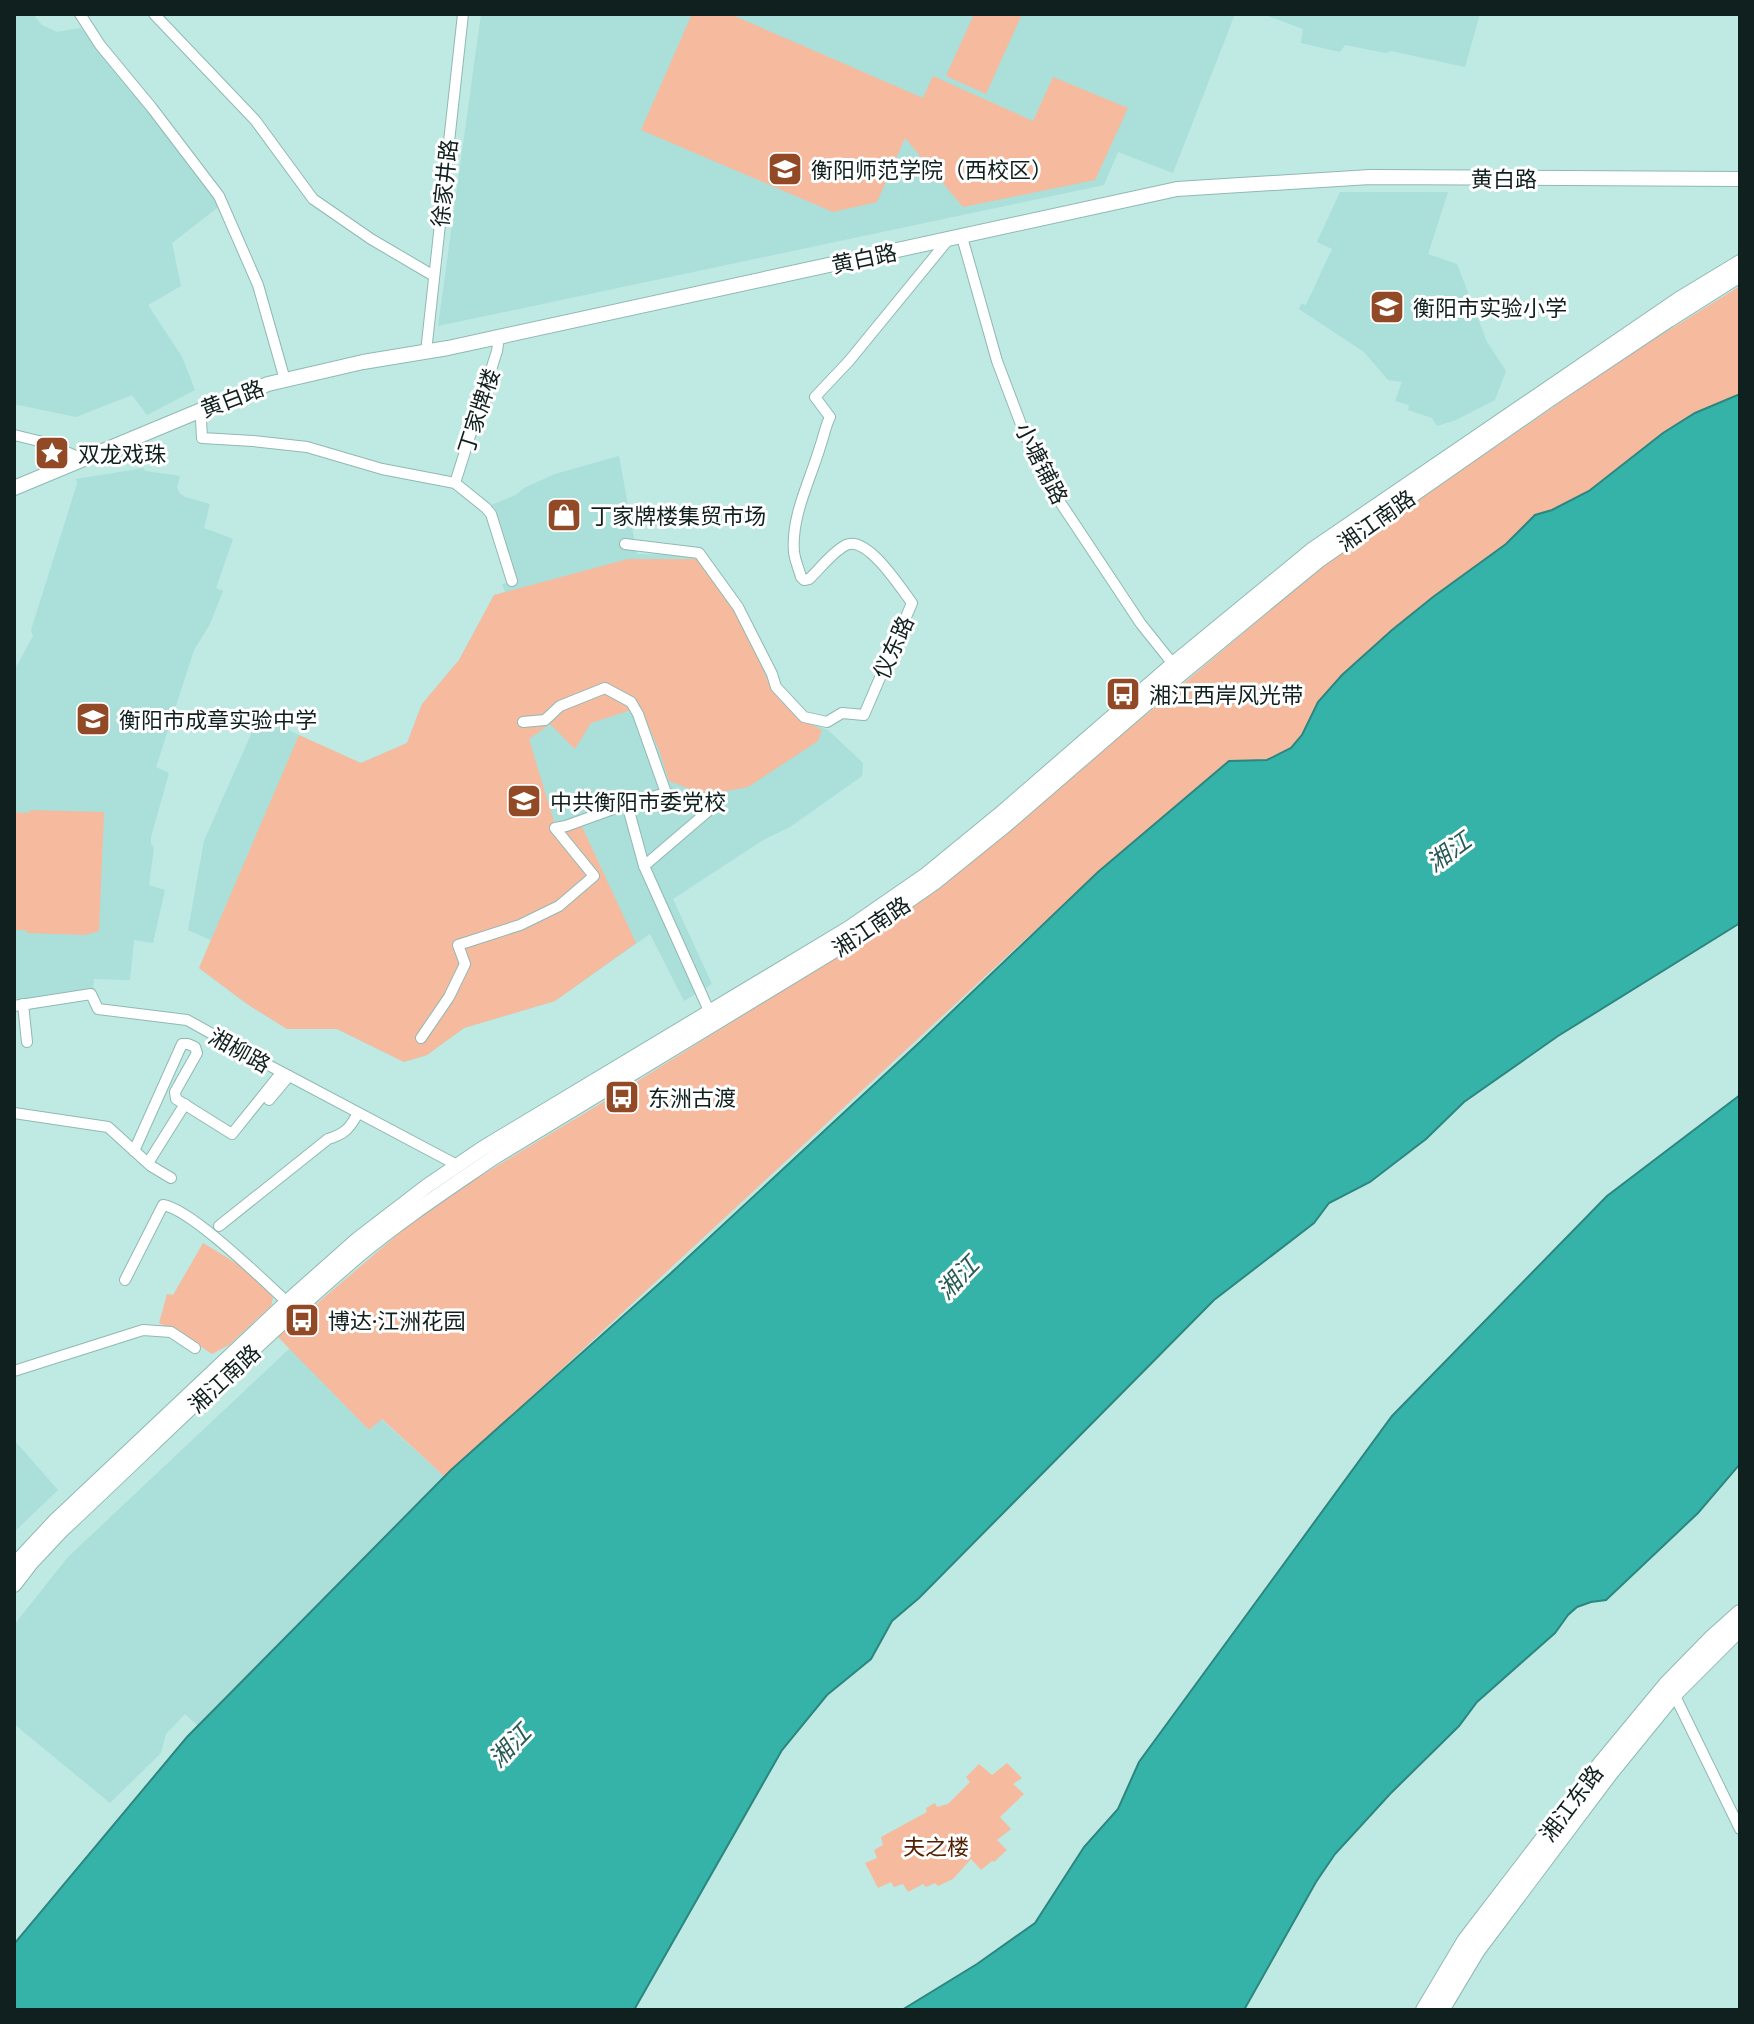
<svg xmlns="http://www.w3.org/2000/svg" width="1754" height="2024" viewBox="0 0 1754 2024" font-family="Commissioner,'Noto Sans SC',sans-serif">
  <rect width="100%" height="100%" fill="#bfe9e3"/>
  <g fill="#abdfd9">
    <path d="M 14,14 L 33,14 L 42,25 L 57,32 L 81,28 L 150,108 L 221,205 L 172,243 L 181,286 L 148,305 L 182,357 L 195,390 L 147,415 L 132,395 L 76,417 L 14,404 Z"/>
    <path d="M 481,14 L 1235,14 L 1173,173 L 1118,152 L 1104,185 L 438,326 Z"/>
    <path d="M 1263,14 L 1480,14 L 1465,67 L 1391,51 L 1386,53 L 1345,45 L 1340,52 L 1301,43 L 1303,29 Z"/>
    <path d="M 1340,192 L 1448,192 L 1428,254 L 1457,264 L 1487,342 L 1506,371 L 1495,400 L 1456,420 L 1437,426 L 1432,418 L 1408,410 L 1409,405 L 1395,401 L 1402,382 L 1388,380 L 1364,352 L 1299,309 L 1301,304 L 1306,305 L 1332,249 L 1317,242 Z"/>
    <path d="M 619,456 L 637,554 L 688,555 L 700,559 L 800,719 L 828,730 L 863,763 L 862,776 L 790,827 L 763,840 L 673,899 L 712,984 L 684,1001 L 650,934 L 555,1001 L 464,1028 L 427,1055 L 404,1062 L 337,1029 L 287,1029 L 247,1004 L 199,968 L 211,940 L 188,930 L 204,841 L 259,716 L 345,757 L 361,763 L 407,743 L 422,704 L 459,660 L 494,595 L 505,592 L 502,584 L 517,580 L 500,522 L 495,508 L 491,505 L 516,495 L 524,488 L 555,474 Z"/>
    <path d="M 144,468 L 145,471 L 180,476 L 177,487 L 179,493 L 185,497 L 210,504 L 204,528 L 233,539 L 216,588 L 223,591 L 210,624 L 194,650 L 156,767 L 169,773 L 151,837 L 151,844 L 154,848 L 149,885 L 165,890 L 153,943 L 134,940 L 130,980 L 94,979 L 93,990 L 14,1000 L 14,671 L 33,636 L 31,630 L 77,484 L 76,479 Z"/>
    <path d="M 290,1348 L 369,1430 L 381,1419 L 445,1477 L 198,1726 L 185,1714 L 166,1734 L 161,1753 L 110,1803 L 14,1724 L 14,1625 L 68,1557 Z"/>
    <path d="M 14,1440 L 58,1490 L 14,1532 Z"/>
  </g>
  <g fill="#f6ba9e">
    <path d="M 692,14 L 730,14 L 923,98 L 933,76 L 1033,121 L 1053,77 L 1128,108 L 1095,180 L 963,207 L 905,138 L 877,202 L 833,212 L 641,130 Z"/>
    <path d="M 974,14 L 1022,14 L 986,94 L 946,76 Z"/>
    <path d="M 1740,286 L 1740,394 L 1695,413 L 1663,433 L 1589,491 L 1552,510 L 1535,515 L 1506,544 L 1433,597 L 1392,630 L 1342,675 L 1318,702 L 1302,735 L 1291,748 L 1267,760 L 1229,762 L 1098,872 L 445,1477 L 382,1419 L 369,1430 L 278,1337 L 419,1216 L 482,1175 L 628,1087 L 879,930 L 1158,705 L 1319,569 L 1624,358 Z"/>
    <path d="M 628,559 L 700,559 L 737,611 L 771,688 L 800,719 L 822,730 L 818,741 L 748,787 L 706,795 L 669,781 L 659,750 L 640,707 L 591,723 L 575,749 L 550,724 L 529,739 L 555,825 L 577,816 L 636,943 L 555,1001 L 464,1028 L 427,1055 L 404,1062 L 337,1029 L 287,1029 L 247,1004 L 199,968 L 299,735 L 361,763 L 407,743 L 422,704 L 459,660 L 494,595 Z"/>
    <path d="M 30,810 L 104,812 L 99,931 L 85,935 L 27,933 L 26,930 L 14,930 L 14,812 L 29,813 Z"/>
    <path d="M 203,1243 C 228,1258 256,1273 273,1298 L 271,1306 L 229,1345 L 212,1354 L 185,1336 L 159,1323 L 167,1294 L 173,1295 Z"/>
    <path d="M 1007,1763 L 1022,1778 L 1013,1784 L 1024,1794 L 1000,1817 L 1011,1829 L 997,1840 L 1007,1850 L 994,1862 L 992,1861 L 981,1870 L 971,1859 L 953,1879 L 938,1886 L 935,1883 L 926,1887 L 923,1884 L 908,1892 L 903,1884 L 894,1887 L 891,1882 L 878,1888 L 865,1863 L 877,1858 L 874,1850 L 883,1845 L 881,1837 L 927,1812 L 926,1808 L 935,1803 L 937,1807 L 948,1804 L 970,1782 L 966,1777 L 979,1764 L 992,1775 Z"/>
  </g>
  <g fill="#36b3a9" stroke="#2b877f" stroke-width="2">
    <path d="M 1740,394 L 1740,923 L 1558,1036 L 1464,1102 L 1426,1139 L 1370,1182 L 1329,1203 L 1314,1223 L 1214,1300 L 919,1598 L 892,1621 L 871,1659 L 827,1695 L 782,1750 L 634,2010 L 14,2010 L 14,1944 L 187,1737 L 451,1470 L 670,1274 L 921,1041 L 1098,872 L 1229,761 L 1267,760 L 1291,748 L 1302,735 L 1318,702 L 1342,675 L 1392,630 L 1433,597 L 1506,544 L 1535,515 L 1552,510 L 1589,491 L 1663,433 L 1695,413 Z"/>
    <path d="M 1740,1095 L 1740,1464 L 1698,1513 L 1606,1600 L 1591,1602 L 1577,1607 L 1568,1615 L 1555,1633 L 1477,1702 L 1459,1726 L 1390,1794 L 1335,1854 L 1316,1882 L 1244,2010 L 902,2010 L 977,1964 L 1035,1923 L 1084,1847 L 1118,1809 L 1139,1762 L 1392,1416 L 1607,1196 Z"/>
  </g>
  <g fill="none" stroke-linecap="round" stroke-linejoin="round">
    <g stroke="#90b9b3" stroke-width="12">
      <g id="minor">
        <path d="M 80,14 L 100,45 L 152,108 L 219,196 L 258,285 L 285,380"/>
        <path d="M 154,14 L 255,120 L 313,199 L 371,239 L 434,276"/>
        <path d="M 962,237 L 997,361 L 1025,435 L 1058,499 L 1141,624 L 1173,664"/>
        <path d="M 426,352 L 463,14"/>
        <path d="M 199,411 L 201,419 L 202,438 L 253,441 L 307,447 L 382,469 L 455,483 L 486,508 L 491,514 L 512,581"/>
        <path d="M 14,435 L 43,442 L 83,459"/>
        <path d="M 455,483 L 497,351 L 499,337"/>
        <path d="M 625,544 L 699,553 L 738,607 L 772,674 L 776,687 L 804,717 L 827,722 L 842,713 L 864,715 L 912,603 C 900,587 867,535 846,545 C 832,552 820,569 809,579 L 804,580 L 801,577 C 799,569 795,561 794,552 C 791,516 810,481 820,447 C 824,436 825,427 830,417 L 815,397 L 849,361 L 948,240"/>
        <path d="M 627,804 L 644,866 L 710,1013"/>
        <path d="M 644,866 L 713,807 L 666,793"/>
        <path d="M 23,1004 L 27,1042"/>
        <path d="M 14,1006 L 91,994 L 98,1009 L 187,1020 L 257,1059 L 457,1165"/>
        <path d="M 421,1038 L 449,997 L 465,964 L 458,945 L 520,925 L 559,906 L 594,876 L 555,828 L 566,826 L 627,804 L 666,793 L 638,714 L 631,702 L 605,688 L 560,706 L 545,720 L 523,722"/>
        <path d="M 269,1100 L 289,1076"/>
        <path d="M 14,1113 L 108,1127 L 151,1166 L 171,1178"/>
        <path d="M 134,1151 L 182,1044 L 188,1044 L 195,1047 L 197,1053 L 175,1092 L 176,1099 L 232,1134 L 281,1073"/>
        <path d="M 148,1163 L 185,1104"/>
        <path d="M 219,1226 L 328,1139 C 345,1134 350,1128 358,1113"/>
        <path d="M 125,1280 L 163,1205 C 191,1209 263,1280 287,1302"/>
        <path d="M 14,1371 L 143,1330 L 171,1332 L 195,1348"/>
        <path d="M 1674,1694 L 1740,1829"/>
      </g>
    </g>
    <g stroke="#90b9b3" stroke-width="16">
      <g id="secondary">
        <path d="M 14,488 L 199,411 L 268,384 L 363,362 L 448,348 L 1177,189 L 1370,177 L 1740,179"/>
        <path d="M 14,1565 L 56,1520 L 287,1302 L 358,1239 L 427,1186 L 483,1148 L 849,928 L 927,874 L 999,815 L 1173,664 L 1313,549 L 1679,299 L 1740,262"/>
        <path d="M 14,1585 L 31,1563 L 61,1531 C 160,1438 257,1342 360,1254 C 402,1219 448,1189 493,1158 L 855,938 L 934,883 L 1007,824 L 1176,678 L 1318,561 L 1549,400 L 1669,320 L 1740,275"/>
      </g>
    </g>
    <g stroke="#90b9b3" stroke-width="18">
      <g id="primary">
        <path d="M 1424,2010 L 1465,1941 L 1600,1765 L 1667,1684 L 1711,1639 L 1740,1613"/>
        <path d="M 1441,2010 L 1477,1950 L 1609,1774 L 1674,1694 L 1740,1628"/>
      </g>
    </g>
    <use href="#minor" stroke="#fff" stroke-width="10"/>
    <use href="#secondary" stroke="#fff" stroke-width="14"/>
    <use href="#primary" stroke="#fff" stroke-width="16"/>
  </g>
  <defs>
    <g id="university-square" transform="scale(1.8)"><rect x="-9" y="-9" width="18" height="18" rx="4" fill="#914a25" stroke="#fff"/><path d="M0-5L7-2L0 1L-7-2ZM-4 1L0 2.5L4 1V4Q0 6-4 4Z" fill="#fff"/></g>
    <g id="school-square" transform="scale(1.8)"><rect x="-9" y="-9" width="18" height="18" rx="4" fill="#914a25" stroke="#fff"/><path d="M0-5L7-2L0 1L-7-2ZM-4 1L0 2.5L4 1V4Q0 6-4 4Z" fill="#fff"/></g>
    <g id="sight-square" transform="scale(1.8)"><rect x="-9" y="-9" width="18" height="18" rx="4" fill="#914a25" stroke="#fff"/><path d="M0-6L1.8-2.2L6-1.7L2.9 1.2L3.7 5.4L0 3.3L-3.7 5.4L-2.9 1.2L-6-1.7L-1.8-2.2Z" fill="#fff"/></g>
    <g id="shop-square" transform="scale(1.8)"><rect x="-9" y="-9" width="18" height="18" rx="4" fill="#914a25" stroke="#fff"/><path d="M-5-2.5h2.3a2.7 3.5 0 0 1 5.4 0H5L5.5 6h-11ZM-1.5-2.5h3a1.5 2.3 0 0 0-3 0Z" fill="#fff"/></g>
    <g id="bus-square" transform="scale(1.8)"><rect x="-9" y="-9" width="18" height="18" rx="4" fill="#914a25" stroke="#fff"/><path d="M-5-6H5V4H4V6H2V4H-2V6H-4V4H-5ZM-3.5-4V0h7V-4ZM-3.5 1.2v1.5H-2V1.2ZM2 1.2v1.5H3.5V1.2Z" fill="#fff"/></g>
  </defs>
  <g fill-rule="evenodd">
    <use href="#university-square" x="785" y="169"/>
    <use href="#school-square" x="1387" y="307"/>
    <use href="#sight-square" x="52" y="453"/>
    <use href="#shop-square" x="564" y="515"/>
    <use href="#bus-square" x="1123" y="694"/>
    <use href="#school-square" x="93" y="719"/>
    <use href="#school-square" x="524" y="801"/>
    <use href="#bus-square" x="622" y="1097"/>
    <use href="#bus-square" x="302" y="1320"/>
  </g>
  <g text-anchor="middle" dominant-baseline="central" stroke-width="6" stroke-linejoin="round" paint-order="stroke">
    <g font-size="22" fill="#10201e" stroke="#fff" text-anchor="start">
      <text x="811" y="169">衡阳师范学院（西校区）</text>
      <text x="1413" y="307">衡阳市实验小学</text>
      <text x="78" y="453">双龙戏珠</text>
      <text x="590" y="515">丁家牌楼集贸市场</text>
      <text x="1149" y="694">湘江西岸风光带</text>
      <text x="119" y="719">衡阳市成章实验中学</text>
      <text x="550" y="801">中共衡阳市委党校</text>
      <text x="648" y="1097">东洲古渡</text>
      <text x="328" y="1320">博达·江洲花园</text>
    </g>
    <g font-size="22" fill="#10201e" stroke="#fff">
      <text x="1504" y="178">黄白路</text>
      <text transform="translate(444 183) rotate(-84)">徐家井路</text>
      <text transform="translate(864 258) rotate(-12)">黄白路</text>
      <text transform="translate(232 398) rotate(-21)">黄白路</text>
      <text transform="translate(478 411) rotate(-72)">丁家牌楼</text>
      <text transform="translate(1042 463) rotate(63)">小塘铺路</text>
      <text transform="translate(1376 520) rotate(-35)">湘江南路</text>
      <text transform="translate(893 647) rotate(-66)">仪东路</text>
      <text transform="translate(871 926) rotate(-34)">湘江南路</text>
      <text transform="translate(240 1050) rotate(29)">湘柳路</text>
      <text transform="translate(224 1378) rotate(-43)">湘江南路</text>
      <text transform="translate(1571 1803) rotate(-53)">湘江东路</text>
    </g>
    <g font-size="22" fill="#522104" stroke="#fff">
      <text x="936" y="1846">夫之楼</text>
    </g>
    <g font-size="24" font-style="italic" fill="#285b56" stroke="#fff">
      <text transform="translate(1448 851) rotate(-36)">湘江</text>
      <text transform="translate(957 1277) rotate(-46)">湘江</text>
      <text transform="translate(509 1745) rotate(-46)">湘江</text>
    </g>
  </g>
  <rect width="1754" height="2024" fill="none" stroke="#10201e" stroke-width="32"/>
</svg>
